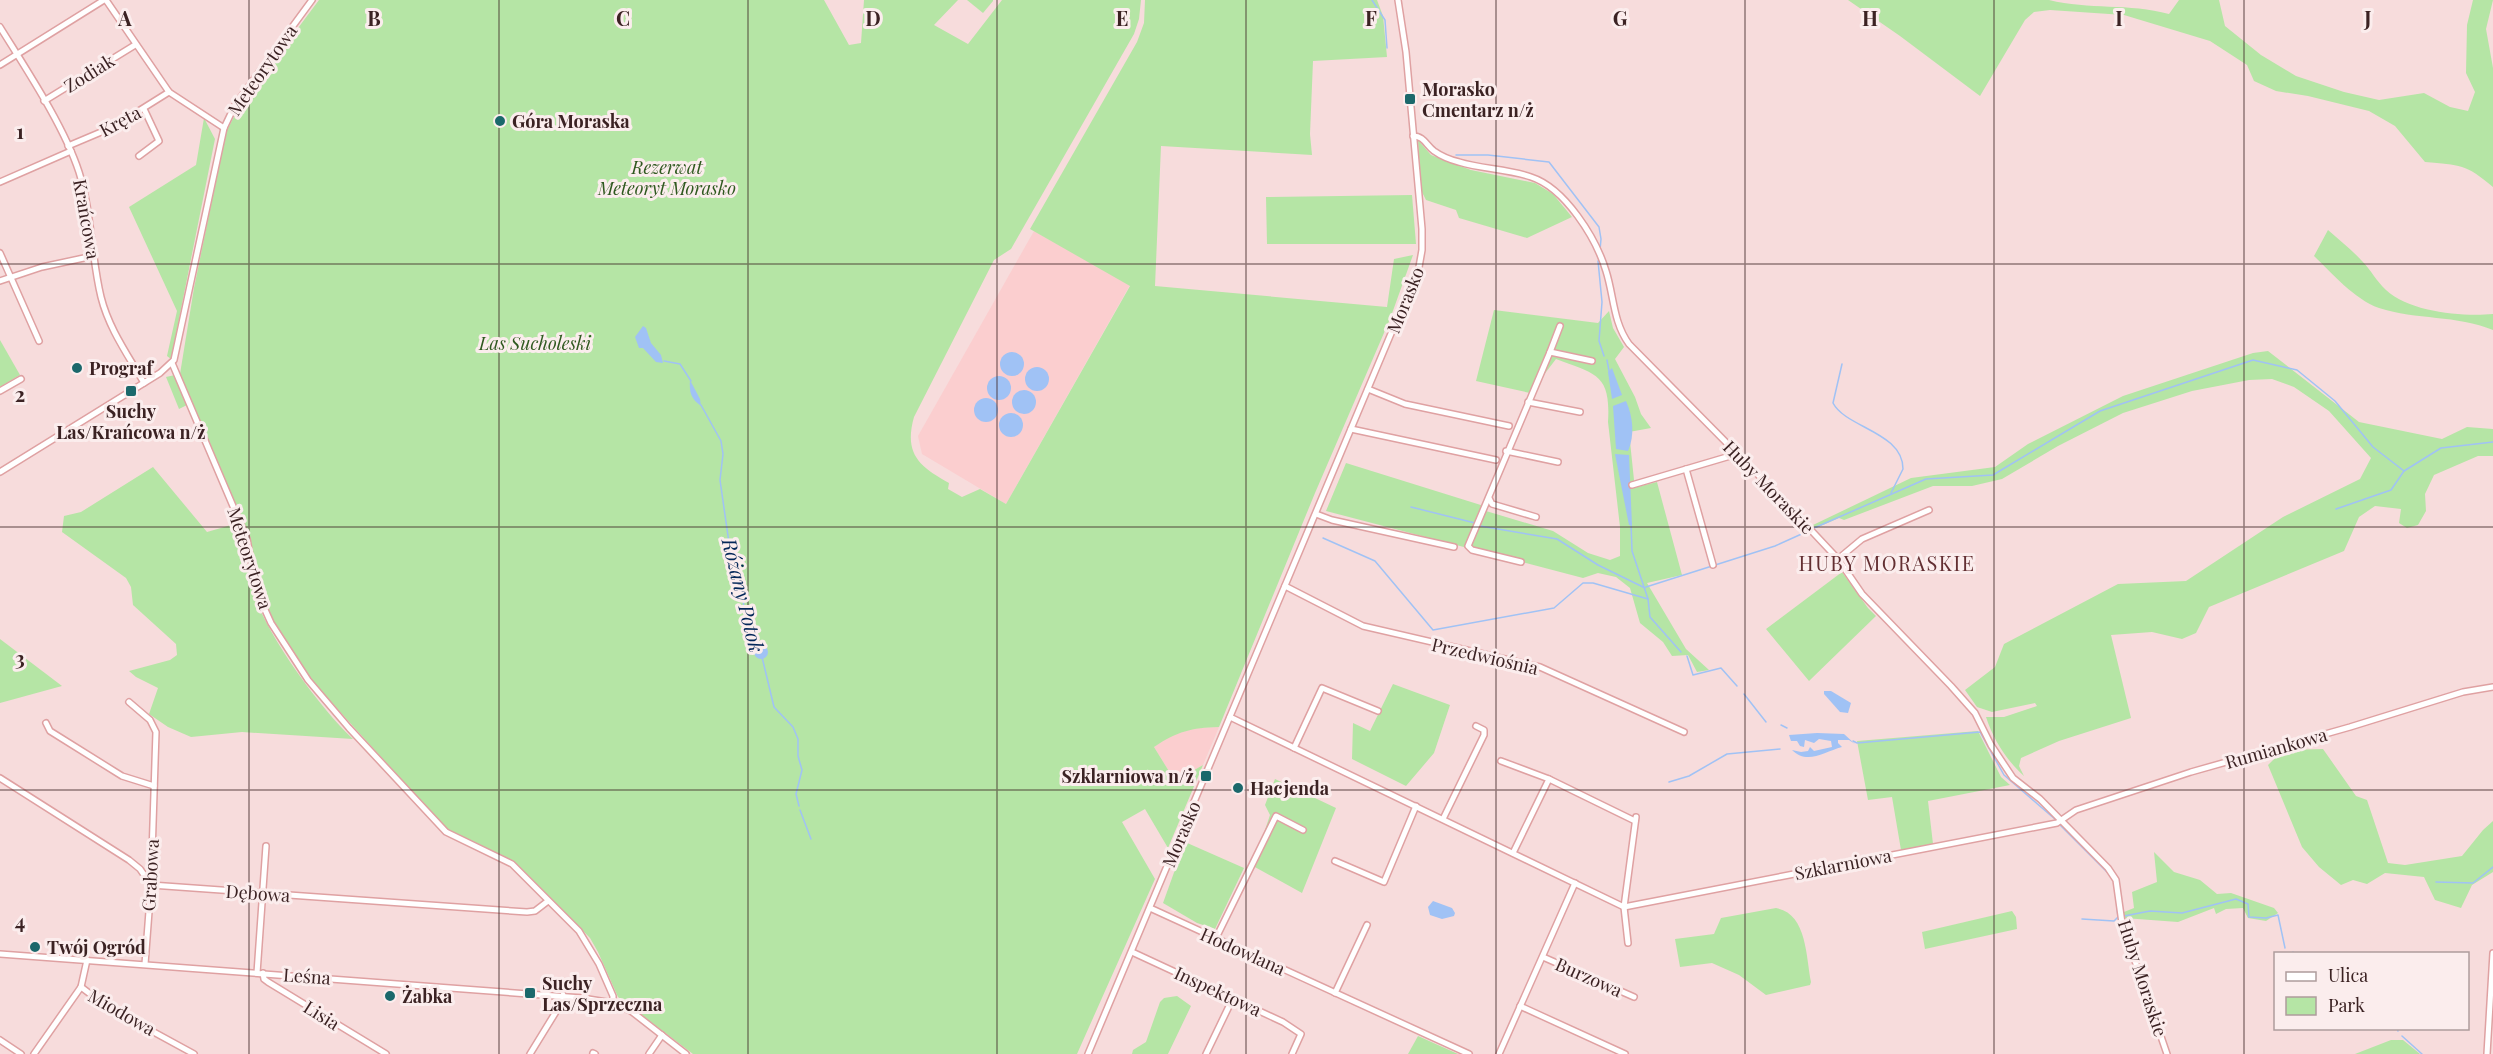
<svg xmlns="http://www.w3.org/2000/svg" width="2493" height="1054" viewBox="0 0 2493 1054" font-family="'Playfair Display',serif">
  <rect width="100%" height="100%" fill="#f7dcdc"/>
  <g fill="#fbcecf">
    <path d="M 1034,231 L 1130,285 L 1006,504 L 922,454 L 918,436 Z"/>
    <path d="M 1219,727 L 1203,765 L 1175,781 L 1154,747 L 1174,733 L 1193,728 Z"/>
  </g>
  <g fill="#b5e5a5">
    <path d="M 319,0 L 824,0 L 849,45 L 861,43 L 864,0 L 958,0 L 934,25 L 968,44 L 1002,0 L 1141,0 L 1139,19 L 1134,34 L 1011,249 L 994,260 L 914,417 C 904,453 918,466 949,483 L 948,489 L 962,497 L 980,489 L 1006,504 L 1130,286 L 1030,229 L 1137,42 L 1144,23 L 1145,0 L 1377,0 L 1383,16 L 1387,57 L 1313,61 L 1310,134 L 1312,155 L 1161,146 L 1155,286 L 1387,307 L 1394,259 L 1413,255 L 1390,319 L 1315,493 L 1219,727 C 1191,728 1178,731 1154,747 L 1175,781 L 1203,765 L 1168,848 L 1145,809 L 1122,822 L 1155,879 L 1077,1054 L 693,1054 L 618,997 L 598,952 L 590,938 L 525,872 L 510,860 L 452,833 L 441,823 L 312,681 L 272,621 L 259,591 L 243,524 L 180,374 L 194,288 L 226,132 L 239,107 Z"/>
    <path d="M 967,0 L 993,0 L 993,1 L 983,13 Z"/>
    <path d="M 1848,0 L 2049,0 C 2089,10 2129,3 2169,14 L 2179,0 L 2219,0 L 2225,26 L 2261,55 L 2296,76 L 2344,92 L 2379,100 L 2424,93 L 2450,107 L 2468,111 L 2475,92 L 2466,73 L 2467,25 L 2473,0 L 2493,0 L 2486,29 L 2493,68 L 2493,187 C 2466,164 2460,165 2425,162 L 2395,126 L 2369,111 L 2308,96 L 2276,91 L 2254,81 L 2247,65 L 2210,41 L 2124,15 L 2050,10 L 2034,12 L 2025,20 L 1980,96 L 1900,36 Z"/>
    <path d="M 204,118 L 215,139 L 171,359 L 167,356 L 177,311 L 129,207 L 196,165 Z"/>
    <path d="M 1418,140 L 1431,155 L 1444,160 L 1471,170 L 1535,183 L 1553,194 L 1572,217 L 1527,238 L 1459,218 L 1456,210 L 1426,200 L 1421,190 Z"/>
    <path d="M 1412,195 L 1416,244 L 1267,244 L 1266,197 Z"/>
    <path d="M 2328,230 C 2339,240 2352,250 2362,261 C 2371,270 2377,282 2386,290 C 2409,312 2463,317 2493,314 L 2493,330 C 2457,315 2416,320 2379,308 C 2354,299 2333,274 2314,256 Z"/>
    <path d="M 1494,310 L 1598,323 L 1609,311 L 1613,328 L 1624,347 L 1615,359 L 1635,397 L 1641,414 L 1651,428 L 1629,432 L 1634,480 L 1633,488 L 1657,482 L 1682,575 L 1647,583 L 1686,649 L 1709,670 L 1697,672 L 1688,655 L 1672,656 L 1663,642 L 1640,623 L 1630,588 L 1616,577 L 1598,573 L 1583,578 L 1326,511 L 1346,463 L 1484,506 L 1486,511 L 1553,531 L 1588,553 L 1610,560 L 1620,556 L 1620,527 L 1608,422 C 1611,374 1596,374 1556,359 L 1530,393 L 1476,381 Z"/>
    <path d="M 0,340 L 20,375 L 0,387 Z"/>
    <path d="M 2268,351 L 2359,422 L 2442,439 L 2467,427 L 2493,429 L 2493,456 L 2478,456 L 2434,475 L 2425,494 L 2426,511 L 2418,525 L 2407,528 L 2399,523 L 2401,509 L 2375,506 L 2359,517 L 2344,551 L 2209,607 L 2196,633 L 2182,639 L 2152,632 L 2111,635 L 2131,718 L 2059,741 L 2021,758 L 2019,766 L 2024,776 C 2007,761 1993,739 1986,717 L 2004,717 L 2037,706 L 2035,703 L 1992,712 L 1977,707 L 1965,690 L 1995,667 L 2004,644 L 2118,584 L 2186,581 L 2283,517 L 2360,479 L 2371,458 L 2329,411 L 2294,387 L 2272,379 L 2249,380 L 2192,391 L 2123,413 L 2058,446 L 2002,479 L 1972,486 L 1933,486 L 1844,520 L 1839,518 L 1816,528 L 1813,525 L 1911,478 L 1995,467 L 2028,444 L 2123,396 L 2253,353 Z"/>
    <path d="M 175,375 L 189,404 L 179,409 L 166,377 Z"/>
    <path d="M 153,467 L 207,532 L 238,523 C 246,547 246,572 254,595 C 269,638 320,708 353,739 L 242,732 L 191,737 L 168,727 L 149,714 L 158,688 L 136,677 L 129,671 L 170,660 L 177,655 L 176,644 L 133,605 L 131,587 L 126,578 L 62,532 L 64,516 L 81,512 Z"/>
    <path d="M 1842,572 L 1868,608 L 1876,616 L 1809,681 L 1766,629 Z"/>
    <path d="M 0,639 L 62,686 L 0,703 Z"/>
    <path d="M 1393,684 L 1450,705 L 1434,753 L 1406,786 L 1352,759 L 1353,723 L 1370,731 Z"/>
    <path d="M 1978,731 L 2001,777 L 2010,785 L 1928,801 L 1933,844 L 1901,850 L 1892,797 L 1868,800 L 1857,741 Z"/>
    <path d="M 2323,749 L 2356,796 L 2367,800 L 2388,863 L 2405,865 L 2462,856 L 2483,830 L 2493,821 L 2493,872 L 2472,885 L 2461,908 L 2435,900 L 2424,877 L 2385,873 L 2367,884 L 2353,880 L 2341,885 L 2319,867 L 2302,847 L 2268,765 L 2283,750 Z"/>
    <path d="M 1275,779 L 1336,808 L 1302,893 L 1253,866 L 1270,815 L 1265,805 Z"/>
    <path d="M 1185,842 L 1244,868 L 1215,929 L 1197,923 L 1163,903 Z"/>
    <path d="M 2154,852 L 2174,872 L 2200,880 L 2217,894 L 2231,893 L 2274,908 L 2278,913 L 2266,921 L 2248,918 L 2243,908 L 2226,909 L 2216,914 L 2214,908 L 2178,922 L 2124,918 L 2124,912 L 2134,908 L 2132,892 L 2157,882 Z"/>
    <path d="M 1776,908 C 1807,913 1806,957 1811,982 L 1810,985 L 1766,995 L 1739,975 L 1712,963 L 1680,967 L 1675,939 L 1714,934 L 1721,918 Z"/>
    <path d="M 2012,911 L 2016,917 L 2017,929 L 1925,949 L 1922,932 Z"/>
    <path d="M 1177,996 L 1191,1006 L 1168,1054 L 1132,1054 L 1133,1050 L 1146,1042 L 1160,1002 L 1164,998 Z"/>
    <path d="M 1418,1036 L 1458,1054 L 1408,1054 Z"/>
    <path d="M 2391,1040 L 2403,1040 L 2420,1054 L 2355,1054 Z"/>
  </g>
  <g fill="#a0c2f5">
    <path d="M 643,326 L 646,328 L 651,343 L 661,355 L 663,363 L 656,362 L 643,348 L 639,348 L 635,337 Z"/>
    <circle cx="1012" cy="364" r="12"/>
    <circle cx="1037" cy="379" r="12"/>
    <path d="M 1612,368 L 1622,395 L 1612,399 L 1608,372 Z"/>
    <circle cx="999" cy="388" r="12"/>
    <path d="M 690,380 L 700,399 L 701,406 C 691,399 689,392 690,380 Z"/>
    <circle cx="1024" cy="402" r="12"/>
    <circle cx="986" cy="410" r="12"/>
    <path d="M 1626,401 C 1633,417 1635,435 1628,451 L 1616,449 L 1613,406 Z"/>
    <circle cx="1011" cy="425" r="12"/>
    <path d="M 1615,454 L 1629,455 L 1632,525 L 1629,525 Z"/>
    <circle cx="761" cy="652" r="7"/>
    <path d="M 1824,691 L 1831,691 L 1851,703 L 1848,713 L 1840,712 L 1824,694 Z"/>
    <path d="M 1817,733 L 1844,734 L 1855,744 L 1849,740 L 1838,740 L 1838,743 L 1842,747 C 1824,752 1807,765 1792,750 L 1801,752 L 1808,751 L 1810,747 L 1814,751 L 1832,747 L 1831,741 L 1819,739 L 1814,743 L 1805,740 L 1804,747 L 1800,746 L 1797,741 L 1791,741 L 1789,735 Z"/>
    <path d="M 1433,901 L 1452,908 L 1455,913 L 1454,916 L 1442,919 L 1430,915 L 1428,907 Z"/>
  </g>
  <g fill="none" stroke-linecap="round" stroke-linejoin="round">
    <g stroke="#a0c2f5" stroke-width="1.5">
      <path d="M 1372,0 L 1385,20 L 1387,48"/>
      <path d="M 1456,155 L 1488,155 L 1549,162 L 1599,227 L 1601,239 L 1600,250"/>
      <path d="M 1598,261 L 1602,302 L 1599,341 L 1604,356"/>
      <path d="M 1607,360 L 1609,371"/>
      <path d="M 664,361 L 680,364 L 691,381"/>
      <path d="M 1842,364 L 1833,403 C 1846,428 1903,432 1903,469 L 1891,493"/>
      <path d="M 701,405 L 721,441 L 723,454 L 720,480 L 732,564 L 743,594 L 744,612 L 757,647"/>
      <path d="M 1411,507 L 1475,523"/>
      <path d="M 2336,509 L 2391,490 L 2404,471 L 2441,448 L 2493,442"/>
      <path d="M 1631,523 L 1632,551 L 1648,599 L 1650,617 L 1681,652"/>
      <path d="M 1480,526 L 1557,539 L 1598,565 L 1645,588"/>
      <path d="M 1814,528 L 1926,479 L 1993,475 L 2100,411 L 2253,360 L 2297,370 L 2335,401 L 2373,447 L 2404,471"/>
      <path d="M 1323,538 L 1375,561 L 1433,630 L 1554,608 L 1583,583 L 1593,583 L 1648,599"/>
      <path d="M 1646,587 L 1775,546 L 1806,532"/>
      <path d="M 1687,656 L 1693,675 L 1721,668 L 1737,686"/>
      <path d="M 762,657 L 774,707 L 793,727 L 798,739 L 798,756 L 802,770 L 796,794 L 799,806"/>
      <path d="M 1744,694 L 1766,722"/>
      <path d="M 1781,725 L 1787,728"/>
      <path d="M 1853,741 L 1857,743 L 1980,732 L 2004,775 L 2056,820"/>
      <path d="M 1669,782 L 1689,776 L 1727,754 L 1780,749"/>
      <path d="M 800,810 L 811,839"/>
      <path d="M 2060,825 L 2108,873"/>
      <path d="M 2436,882 L 2473,883 L 2493,867"/>
      <path d="M 2124,916 L 2150,911 L 2182,913 L 2236,899 L 2248,904 L 2249,917 L 2266,918 L 2278,915 L 2285,948"/>
      <path d="M 2082,919 L 2114,921 L 2118,917 L 2117,908"/>
      <path d="M 2293,952 L 2296,954"/>
      <path d="M 2397,1028 L 2398,1031"/>
      <path d="M 2402,1036 L 2422,1054"/>
    </g>
    <g stroke="#dfa1a2" stroke-width="8">
      <g id="minor">
        <path d="M 106,0 L 169,92 L 224,128"/>
        <path d="M 0,27 C 26,69 64,126 79,172 C 92,213 91,256 101,297 C 109,329 128,355 144,383"/>
        <path d="M 0,65 L 104,0"/>
        <path d="M 44,101 L 135,45"/>
        <path d="M 1413,136 C 1424,136 1426,145 1434,151 C 1441,156 1451,160 1459,162 C 1482,169 1508,169 1531,177 C 1565,188 1596,238 1606,271 C 1614,296 1613,322 1629,344 L 1778,495 L 1838,559 L 1862,594 L 1951,686 L 1975,713 L 1991,745 L 2013,778 L 2040,799 L 2108,868 L 2116,880 L 2122,923 L 2167,1054"/>
        <path d="M 68,146 L 113,127 L 169,92"/>
        <path d="M 139,156 L 159,141 L 144,109"/>
        <path d="M 0,182 L 71,151"/>
        <path d="M 0,253 L 39,341"/>
        <path d="M 0,281 L 42,267 L 93,256"/>
        <path d="M 1550,352 L 1560,326"/>
        <path d="M 172,363 L 247,539 L 256,590 L 271,623 L 308,680 L 349,728 L 446,832 L 512,864 L 579,931 L 599,964 L 613,996 L 613,1003"/>
        <path d="M 1368,389 L 1405,404 L 1509,426"/>
        <path d="M 0,391 L 21,379"/>
        <path d="M 1528,402 L 1580,412"/>
        <path d="M 1351,429 L 1496,460"/>
        <path d="M 1506,451 L 1558,462"/>
        <path d="M 1686,469 L 1713,565"/>
        <path d="M 0,472 L 160,373 L 174,360 L 224,128 L 235,105 L 312,0"/>
        <path d="M 1632,485 L 1737,454"/>
        <path d="M 1489,498 L 1492,504 L 1536,517"/>
        <path d="M 1316,514 L 1332,520 L 1454,547"/>
        <path d="M 1838,559 L 1862,539 L 1929,510"/>
        <path d="M 1521,562 L 1472,550 L 1468,546 L 1550,352 L 1592,361"/>
        <path d="M 1285,586 L 1363,626 L 1540,667 L 1684,732"/>
        <path d="M 129,702 L 150,720 L 156,732 L 151,885 L 145,964"/>
        <path d="M 1230,717 L 1624,907 L 2057,823 L 2076,810 L 2191,772 L 2350,727 L 2463,692 L 2493,687"/>
        <path d="M 46,723 L 50,731 L 122,776 L 154,786"/>
        <path d="M 1294,748 L 1322,688 L 1378,711"/>
        <path d="M 1501,761 L 1549,779 L 1513,853"/>
        <path d="M 0,778 L 129,860 L 140,869 L 151,885 L 527,912 L 535,911 L 548,901"/>
        <path d="M 1549,779 L 1635,821"/>
        <path d="M 1443,819 L 1484,735 L 1484,730 L 1476,726"/>
        <path d="M 1335,861 L 1384,882 L 1416,806"/>
        <path d="M 1150,908 L 1469,1054"/>
        <path d="M 1216,938 L 1276,816 L 1303,830"/>
        <path d="M 1628,943 L 1624,907 L 1636,817"/>
        <path d="M 1132,952 L 1283,1022 L 1301,1034 L 1292,1054"/>
        <path d="M 0,954 L 582,998 L 613,1003 L 631,1011 L 686,1054"/>
        <path d="M 1543,957 L 1634,997"/>
        <path d="M 257,973 L 266,846"/>
        <path d="M 263,973 L 264,979 L 268,982 L 386,1054"/>
        <path d="M 81,987 L 106,1006 L 194,1054"/>
        <path d="M 1335,993 L 1367,925"/>
        <path d="M 1520,1006 L 1625,1054"/>
        <path d="M 0,1040 L 21,1054"/>
        <path d="M 593,1053 L 595,1054"/>
        <path d="M 34,1054 L 81,987 L 87,960"/>
        <path d="M 530,1054 L 562,1002 L 563,995"/>
        <path d="M 649,1054 L 662,1035"/>
        <path d="M 1088,1054 L 1419,267 L 1422,250 L 1422,229 L 1406,52 L 1398,0"/>
        <path d="M 1206,1054 L 1233,998"/>
        <path d="M 1499,1054 L 1575,883"/>
        <path d="M 2487,1054 L 2493,953"/>
      </g>
    </g>
    <use href="#minor" stroke="#fff" stroke-width="5"/>
  </g>
  <path fill="none" stroke="#3b2223" stroke-width="1.5" stroke-opacity="0.55" d="M 249,0 L 249,1054M 499,0 L 499,1054M 748,0 L 748,1054M 997,0 L 997,1054M 1246,0 L 1246,1054M 1496,0 L 1496,1054M 1745,0 L 1745,1054M 1994,0 L 1994,1054M 2244,0 L 2244,1054M 0,264 L 2493,264M 0,527 L 2493,527M 0,790 L 2493,790"/>
  <g fill="#1b686b" stroke="#fbeded" stroke-width="2">
    <rect x="1404" y="93" width="12" height="12" rx="3"/>
    <circle cx="500" cy="121" r="6"/>
    <circle cx="77" cy="368" r="6"/>
    <rect x="125" y="385" width="12" height="12" rx="3"/>
    <rect x="1200" y="770" width="12" height="12" rx="3"/>
    <circle cx="1238" cy="788" r="6"/>
    <circle cx="35" cy="947" r="6"/>
    <rect x="524" y="987" width="12" height="12" rx="3"/>
    <circle cx="390" cy="996" r="6"/>
  </g>
  <g text-anchor="middle" dominant-baseline="central" stroke-width="6" stroke-linejoin="round" paint-order="stroke">
    <g font-size="18" fill="#3b2223" stroke="#fbeded">
      <text transform="translate(262 70) rotate(-55)">Meteorytowa</text>
      <text transform="translate(89 73) rotate(-32)">Zodiak</text>
      <text transform="translate(120 121) rotate(-28)">Kręta</text>
      <text transform="translate(87 219) rotate(80)">Krańcowa</text>
      <text transform="translate(1405 300) rotate(-68)">Morasko</text>
      <text transform="translate(1769 487) rotate(46)">Huby Moraskie</text>
      <text transform="translate(250 558) rotate(72)">Meteorytowa</text>
      <text transform="translate(1485 656) rotate(13)">Przedwiośnia</text>
      <text transform="translate(2276 748) rotate(-16)">Rumiankowa</text>
      <text transform="translate(1181 834) rotate(-67)">Morasko</text>
      <text transform="translate(1843 864) rotate(-11)">Szklarniowa</text>
      <text transform="translate(150 875) rotate(-87)">Grabowa</text>
      <text transform="translate(258 893) rotate(4)">Dębowa</text>
      <text transform="translate(1243 951) rotate(24)">Hodowlana</text>
      <text transform="translate(307 976) rotate(4)">Leśna</text>
      <text transform="translate(1589 977) rotate(24)">Burzowa</text>
      <text transform="translate(2143 978) rotate(72)">Huby Moraskie</text>
      <text transform="translate(1218 991) rotate(25)">Inspektowa</text>
      <text transform="translate(122 1012) rotate(30)">Miodowa</text>
      <text transform="translate(322 1015) rotate(32)">Lisia</text>
    </g>
    <g font-size="18" font-weight="bold" fill="#3b2223" stroke="#fbeded" text-anchor="start">
      <text x="1422" y="89">Morasko<tspan x="1422" dy="21">Cmentarz n/ż</tspan></text>
      <text x="512" y="121">Góra Moraska</text>
      <text x="89" y="368">Prograf</text>
      <text x="131" y="411" text-anchor="middle">Suchy<tspan x="131" dy="21">Las/Krańcowa n/ż</tspan></text>
      <text x="1194" y="776" text-anchor="end">Szklarniowa n/ż</text>
      <text x="1250" y="788">Hacjenda</text>
      <text x="47" y="947">Twój Ogród</text>
      <text x="542" y="983">Suchy<tspan x="542" dy="21">Las/Sprzeczna</tspan></text>
      <text x="402" y="996">Żabka</text>
    </g>
    <g font-size="18" font-style="italic" fill="#2f591f" stroke="#fbeded">
      <text x="667" y="167">Rezerwat<tspan x="667" dy="21">Meteoryt Morasko</tspan></text>
      <text x="535" y="343">Las Sucholeski</text>
    </g>
    <g font-size="20" letter-spacing="1.5" fill="#632f32" stroke="#fbeded">
      <text x="1887" y="562">HUBY MORASKIE</text>
    </g>
    <g font-size="20" font-style="italic" fill="#032759" stroke="#fbeded">
      <text transform="translate(744 595) rotate(76)">Różany Potok</text>
    </g>
  </g>
  <g font-size="20" text-anchor="middle" font-weight="bold" fill="#3b2223" stroke="#fbeded" stroke-width="6" stroke-linejoin="round" paint-order="stroke">
    <text x="125" y="26">A</text>
    <text x="374" y="26">B</text>
    <text x="623" y="26">C</text>
    <text x="873" y="26">D</text>
    <text x="1122" y="26">E</text>
    <text x="1371" y="26">F</text>
    <text x="1620" y="26">G</text>
    <text x="1870" y="26">H</text>
    <text x="2119" y="26">I</text>
    <text x="2368" y="26">J</text>
    <text x="20" y="139">1</text>
    <text x="20" y="402">2</text>
    <text x="20" y="666">3</text>
    <text x="20" y="929">4</text>
  </g>
  <rect x="2274" y="952" width="195" height="78" fill="#fbeded" stroke="#ae9c9c" stroke-width="1.5"/>
  <rect x="2286" y="972" width="30" height="9" fill="#ffffff" stroke="#ae9c9c" stroke-width="1.5"/>
  <text x="2328" y="982" font-size="18" fill="#3b2223">Ulica</text>
  <rect x="2286" y="997" width="30" height="18" fill="#b5e5a5" stroke="#ae9c9c" stroke-width="1.5"/>
  <text x="2328" y="1012" font-size="18" fill="#3b2223">Park</text>
</svg>
